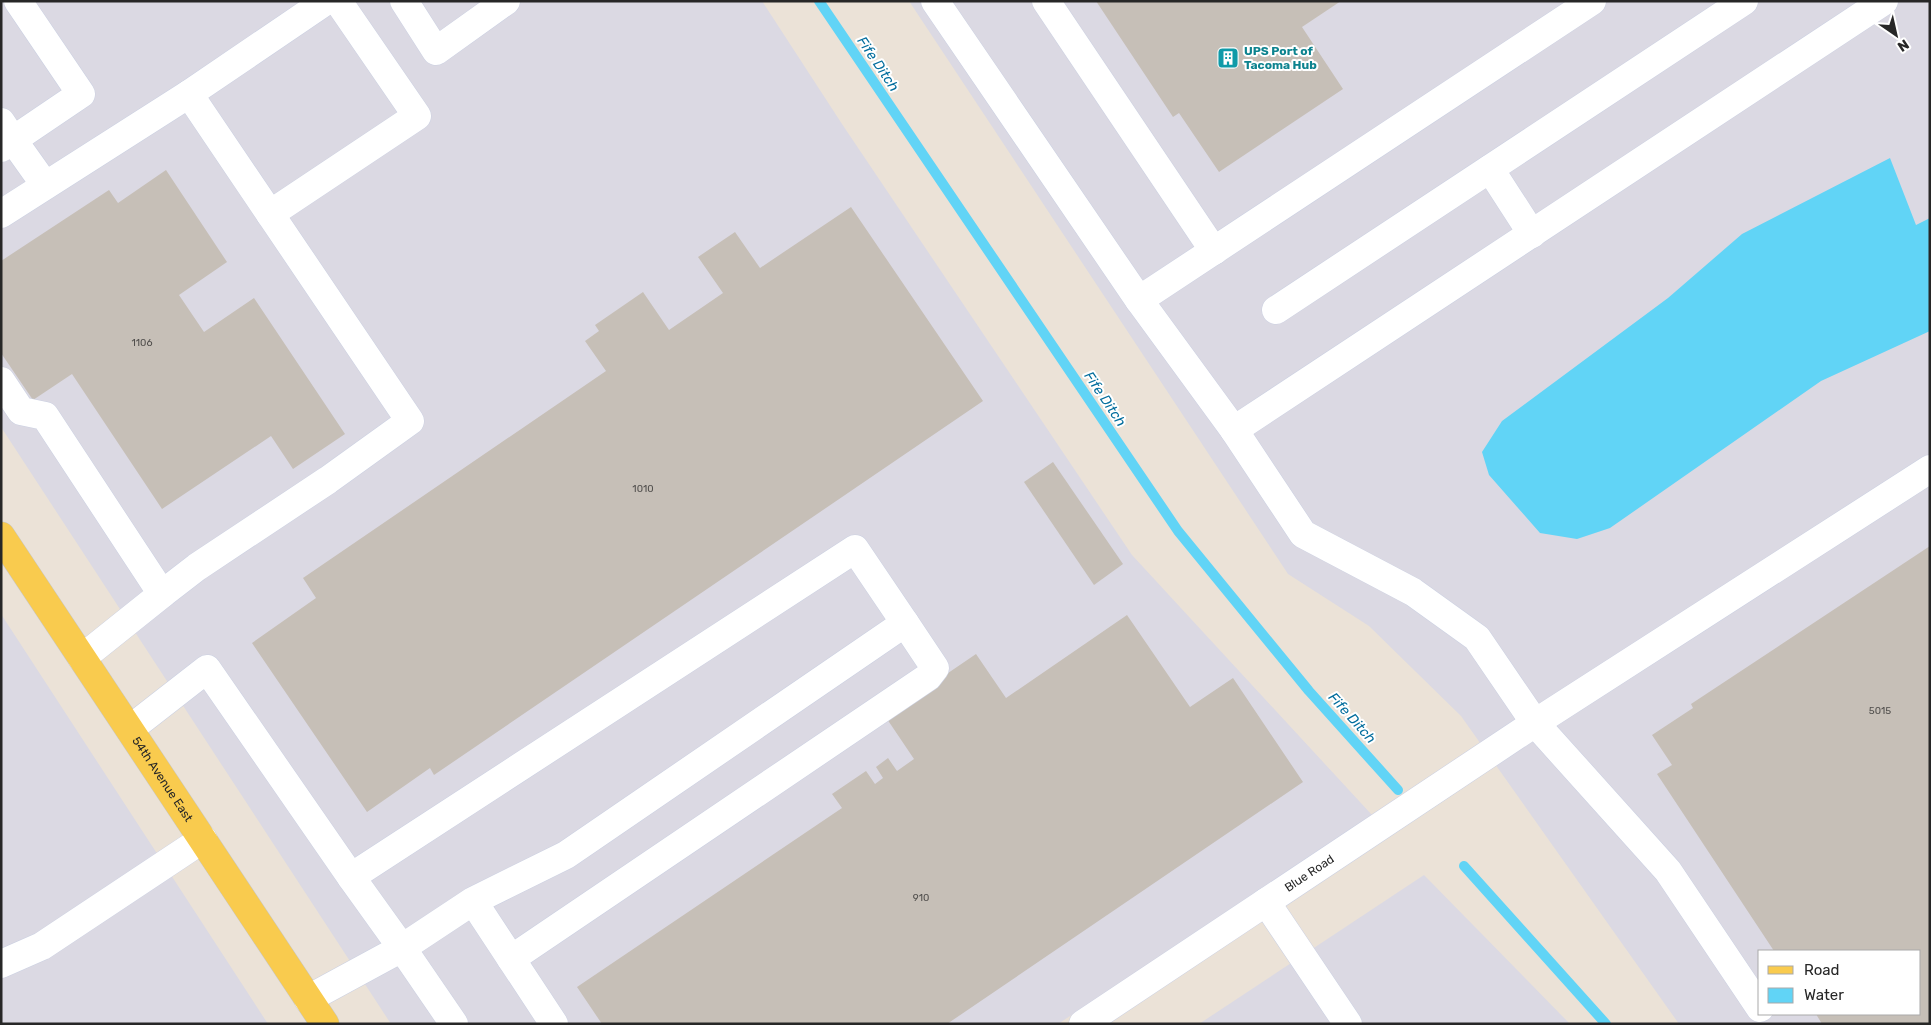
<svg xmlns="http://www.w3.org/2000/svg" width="1931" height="1025" viewBox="0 0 1931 1025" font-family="Rubik,sans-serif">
  <rect width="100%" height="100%" fill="#ebe2d7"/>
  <g fill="#dbd9e3" fill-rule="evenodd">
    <path d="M 1,1 L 762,1 L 842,124 L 1132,555 L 1372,815 L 1058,1024 L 391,1024 L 1,427 Z"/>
    <path d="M 909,1 L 1930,1 L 1930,1024 L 1679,1024 L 1461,716 L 1369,626 L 1288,574 ZM 1760,951 L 1920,951 L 1920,1014 L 1760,1014 Z"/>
    <path d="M 1,614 L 268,1024 L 1,1024 Z"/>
    <path d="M 1424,875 L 1570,1024 L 1199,1024 Z"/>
  </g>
  <path fill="#61d4f6" d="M 1890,158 L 1916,225 L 1930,218 L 1930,331 L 1821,381 L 1610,528 L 1577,539 L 1540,533 L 1489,475 L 1482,452 L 1502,421 L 1668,298 L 1742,234 Z"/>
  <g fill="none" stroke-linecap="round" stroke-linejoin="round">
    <g stroke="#61d4f6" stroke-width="10">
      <path d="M 819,1 L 1178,531 L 1309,691 L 1398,790"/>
      <path d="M 1464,866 L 1606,1024"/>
    </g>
  </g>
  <g fill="#c6bfb7">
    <path d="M 1096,1 L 1341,1 L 1302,27 L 1343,89 L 1219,172 L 1179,113 L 1173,117 Z"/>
    <path d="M 166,170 L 227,262 L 179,295 L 204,332 L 254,298 L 345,434 L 293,469 L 271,436 L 162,509 L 72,374 L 33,400 L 1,353 L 1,261 L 109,190 L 118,203 Z"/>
    <path d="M 851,207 L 983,401 L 434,775 L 430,768 L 367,812 L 252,643 L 316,598 L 303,578 L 606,371 L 585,341 L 599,331 L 595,325 L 643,292 L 669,330 L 723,293 L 698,257 L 735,232 L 760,268 Z"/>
    <path d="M 1053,462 L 1123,564 L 1094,585 L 1024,482 Z"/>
    <path d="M 1930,546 L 1930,1024 L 1822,1024 L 1816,1014 L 1920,1014 L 1920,951 L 1774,951 L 1657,774 L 1672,765 L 1652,735 L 1693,708 L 1691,704 Z"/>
    <path d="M 1127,615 L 1190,707 L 1233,678 L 1303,782 L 947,1024 L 602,1024 L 577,987 L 842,808 L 832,794 L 866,771 L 875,784 L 883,778 L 876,767 L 888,758 L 897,771 L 914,759 L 885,716 L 976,654 L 1006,698 Z"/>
  </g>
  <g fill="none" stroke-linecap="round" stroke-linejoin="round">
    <g stroke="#ccd1e2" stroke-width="29">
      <g id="minor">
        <path d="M 404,1 L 436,51 L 506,1"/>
        <path d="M 935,1 L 1139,300 L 1234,430 L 1303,534 L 1413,592 L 1477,638 L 1535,723 L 1668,871 L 1760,1008"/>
        <path d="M 1046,1 L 1214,251"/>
        <path d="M 189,94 L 326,1"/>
        <path d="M 1,122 L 13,140 L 81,94 L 18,1"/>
        <path d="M 1,148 L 13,140 L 45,185"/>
        <path d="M 1490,169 L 1532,234"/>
        <path d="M 1,214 L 189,94 L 410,421 L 328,480 L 197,567 L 162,594"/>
        <path d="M 270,214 L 417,116 L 338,1"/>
        <path d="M 1139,300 L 1592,1"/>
        <path d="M 1276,310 L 1744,1"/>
        <path d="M 1,381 L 21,411 L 45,416 L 162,594 L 82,658"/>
        <path d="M 1234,430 L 1884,1"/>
        <path d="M 130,729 L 207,669 L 351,877"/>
        <path d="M 473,901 L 402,948 L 351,877 L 855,549 L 905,623 L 566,855 L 473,901 L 554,1024"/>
        <path d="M 1266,902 L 1348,1024"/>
        <path d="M 511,959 L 928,677 L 935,668 L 905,623"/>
        <path d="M 1,964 L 42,946 L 203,839"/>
        <path d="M 308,999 L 402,948 L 454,1024"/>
        <path id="s1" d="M 1083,1024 L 1535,723 L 1930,469"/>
      </g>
    </g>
    <g stroke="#c7c7c7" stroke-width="29">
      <g id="major">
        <path id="s2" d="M 1,536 L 325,1024"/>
      </g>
    </g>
    <use href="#minor" stroke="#fff" stroke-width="28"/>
    <use href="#major" stroke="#f9cb4e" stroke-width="28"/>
  </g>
  <defs>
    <g id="building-square" transform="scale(1.125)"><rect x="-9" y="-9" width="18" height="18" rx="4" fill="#0f9aa8" stroke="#fff"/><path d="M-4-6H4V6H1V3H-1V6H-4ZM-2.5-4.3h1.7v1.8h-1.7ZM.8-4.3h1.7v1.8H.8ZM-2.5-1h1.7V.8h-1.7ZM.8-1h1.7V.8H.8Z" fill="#fff"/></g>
  </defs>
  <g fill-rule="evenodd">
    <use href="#building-square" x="1228" y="58"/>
  </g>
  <g text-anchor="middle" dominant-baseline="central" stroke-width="4" stroke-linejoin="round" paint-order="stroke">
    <g font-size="10" fill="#4f4d4b">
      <text x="142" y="343">1106</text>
      <text x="643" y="489">1010</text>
      <text x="1880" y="711">5015</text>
      <text x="921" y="898">910</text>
    </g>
    <g font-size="12" font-weight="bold" fill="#0d838f" stroke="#fff" text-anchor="start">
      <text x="1244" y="51">UPS Port of<tspan x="1244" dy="14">Tacoma Hub</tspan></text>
    </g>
    <g font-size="12" fill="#272727" stroke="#fff">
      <text stroke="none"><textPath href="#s2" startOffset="292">54th Avenue East</textPath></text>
      <text stroke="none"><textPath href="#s1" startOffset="272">Blue Road</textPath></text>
    </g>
    <g font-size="14" font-style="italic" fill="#046e9e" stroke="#fff">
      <text transform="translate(878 64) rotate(56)">Fife Ditch</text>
      <text transform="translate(1105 399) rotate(56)">Fife Ditch</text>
      <text transform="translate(1352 718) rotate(48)">Fife Ditch</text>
    </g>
  </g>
  <rect width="1931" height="1025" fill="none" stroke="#272727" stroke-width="5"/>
  <rect x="1758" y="950" width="162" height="65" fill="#ffffff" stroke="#a9a9a9"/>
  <rect x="1768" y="966" width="25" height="8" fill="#f9cb4e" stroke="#a9a9a9"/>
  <text x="1804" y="975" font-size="15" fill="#272727">Road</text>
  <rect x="1768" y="988" width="25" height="15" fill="#61d4f6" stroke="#a9a9a9"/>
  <text x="1804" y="1000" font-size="15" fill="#272727">Water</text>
  <g transform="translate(1896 35) rotate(146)" stroke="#ffffff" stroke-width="4" paint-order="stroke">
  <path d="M0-4L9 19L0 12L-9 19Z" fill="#272727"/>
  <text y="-8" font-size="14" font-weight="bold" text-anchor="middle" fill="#272727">N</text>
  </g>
</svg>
